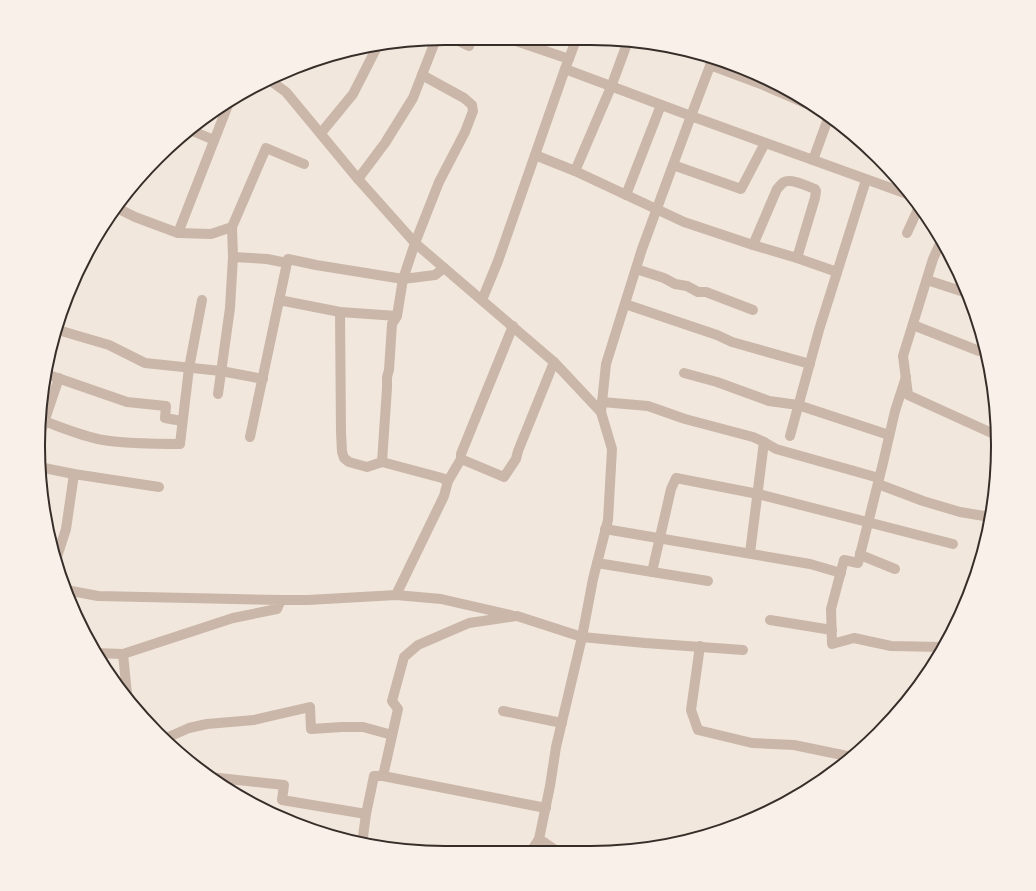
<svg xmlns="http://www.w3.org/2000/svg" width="1036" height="891" viewBox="0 0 1036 891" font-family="'IBM Plex Sans',sans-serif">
  <rect width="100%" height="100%" fill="#f2e7dd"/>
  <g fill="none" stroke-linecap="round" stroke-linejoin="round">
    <g stroke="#cab7a9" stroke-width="10">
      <path d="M 452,38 L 469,46 L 472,38"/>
      <path d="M 510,39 L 569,59"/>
      <path d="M 576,40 L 565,69 L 691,116 L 910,195"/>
      <path d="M 710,65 L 761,84 L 814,107"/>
      <path d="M 268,79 L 286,92 L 358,179 L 415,243 L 554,362 L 601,412 L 612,449 L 608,520 L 593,579 L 582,637 L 556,747 L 550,786 L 539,839 L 558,852"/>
      <path d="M 190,130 L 214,140"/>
      <path d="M 321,133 L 353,94 L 377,47"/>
      <path d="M 535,155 L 575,171 L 684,222 L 753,245 L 797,258 L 837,272"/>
      <path d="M 813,160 L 829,116"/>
      <path d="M 673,165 L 741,189 L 765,143"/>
      <path d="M 575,171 L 611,87 L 628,41"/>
      <path d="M 358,179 L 385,143 L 413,98 L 436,39"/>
      <path d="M 626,195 L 661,105"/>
      <path d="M 117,208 L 135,217 L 178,233 L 211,234 L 232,227 L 266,148 L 304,164"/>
      <path d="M 178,233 L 228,105"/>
      <path d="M 907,233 L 919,207"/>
      <path d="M 942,239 L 933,259 L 903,356 L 908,395 L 996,435"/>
      <path d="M 753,245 L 777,189 C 779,187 781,184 784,182 C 791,178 807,186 815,189 L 816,191 L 815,198 L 797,258"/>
      <path d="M 233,257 L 267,259 L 287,263 L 250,437"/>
      <path d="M 288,259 L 316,265 L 403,279 L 435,275 L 444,268"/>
      <path d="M 636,269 L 664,278 L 675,284 L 687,286 L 698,292 L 706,292 L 753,310"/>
      <path d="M 927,280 L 967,293"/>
      <path d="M 279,300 L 340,312 L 397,316 L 392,324 L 389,370 L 387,377 L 387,388 L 382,462"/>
      <path d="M 482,300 L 498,261 L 565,69"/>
      <path d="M 625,304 L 717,335 L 732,342 L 810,364"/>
      <path d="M 340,312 L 341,432 L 342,452 L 344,458 L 349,462 L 367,467 L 382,462 L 442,478 L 448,481"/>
      <path d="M 397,316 L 403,279 L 415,243 L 439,182 L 465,132 L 473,111 L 472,105 L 464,98 L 422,75"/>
      <path d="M 913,325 L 979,351"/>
      <path d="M 58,330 L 109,345 L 145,363 L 221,371 L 263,379"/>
      <path d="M 684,373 L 717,382 L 769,401 L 798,405 L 889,435"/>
      <path d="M 46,374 L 127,402 L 166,406 L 165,418 L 182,421"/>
      <path d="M 906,377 L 895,411 L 883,463 L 858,563 L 844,560 L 831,609 L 832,644 L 854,638 L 891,646 L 943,647"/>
      <path d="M 218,394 L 230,308 L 233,257 L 232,227"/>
      <path d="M 602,402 L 648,406 L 685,419 L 753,437 L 764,442 L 776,449 L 879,478"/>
      <path d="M 601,412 L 606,364 L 642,249 L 691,116 L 713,58"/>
      <path d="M 41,420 C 61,427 81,436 103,440 C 128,444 154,444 180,444 L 189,368 L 202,300"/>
      <path d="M 40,434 L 59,378"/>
      <path d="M 790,436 L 819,330 L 866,180"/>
      <path d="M 461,459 L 504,477 L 516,459 L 518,451 L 554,362"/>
      <path d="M 39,467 L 74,474"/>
      <path d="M 878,484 L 923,501 L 960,512 L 990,517"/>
      <path d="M 605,529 L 810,564 L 841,573"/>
      <path d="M 750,553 L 764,442"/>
      <path d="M 860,553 L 863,556 L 895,569"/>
      <path d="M 56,560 L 66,529 L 74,474 L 159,487"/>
      <path d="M 597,563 L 708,581"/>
      <path d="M 652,572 L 671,489 L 676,478 L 758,494 L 953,544"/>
      <path d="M 66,590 L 98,596 L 281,600 L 277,609 L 233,618 L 123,654 L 95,653"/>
      <path d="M 396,595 L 444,496 L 448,481 L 461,459 L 461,454 L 513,326"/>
      <path d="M 281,600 L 308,600 L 396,595 L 441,599 L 511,615"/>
      <path d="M 770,620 L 832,630"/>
      <path d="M 700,646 L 691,710 L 698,730 L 752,743 L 794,745 L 852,757"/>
      <path d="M 123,654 L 127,694"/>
      <path d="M 503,711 L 562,723"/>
      <path d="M 164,739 L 189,728 L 207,724 L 254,720 L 310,707 L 311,729 L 342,727 L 363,727 L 392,735"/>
      <path d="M 383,776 L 546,808"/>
      <path d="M 210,777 L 284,785 L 282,800 L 366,814"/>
      <path d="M 362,844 L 366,814 L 374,776 L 383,776 L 398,709 L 392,701 L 404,657 L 418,645 L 469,623 L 517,616 L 582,637 L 645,643 L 743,650"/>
      <path d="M 531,853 L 532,850 L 539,839"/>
    </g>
  </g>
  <path d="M0 0H1036V891H0ZM445 45H591A400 400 0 0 1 991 445V446A400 400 0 0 1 591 846H445A400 400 0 0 1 45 446V445A400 400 0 0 1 445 45Z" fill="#f9f1e9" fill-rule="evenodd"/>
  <path fill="none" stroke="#372d29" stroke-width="2" d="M445 45H591A400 400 0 0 1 991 445V446A400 400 0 0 1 591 846H445A400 400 0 0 1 45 446V445A400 400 0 0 1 445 45Z"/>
</svg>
